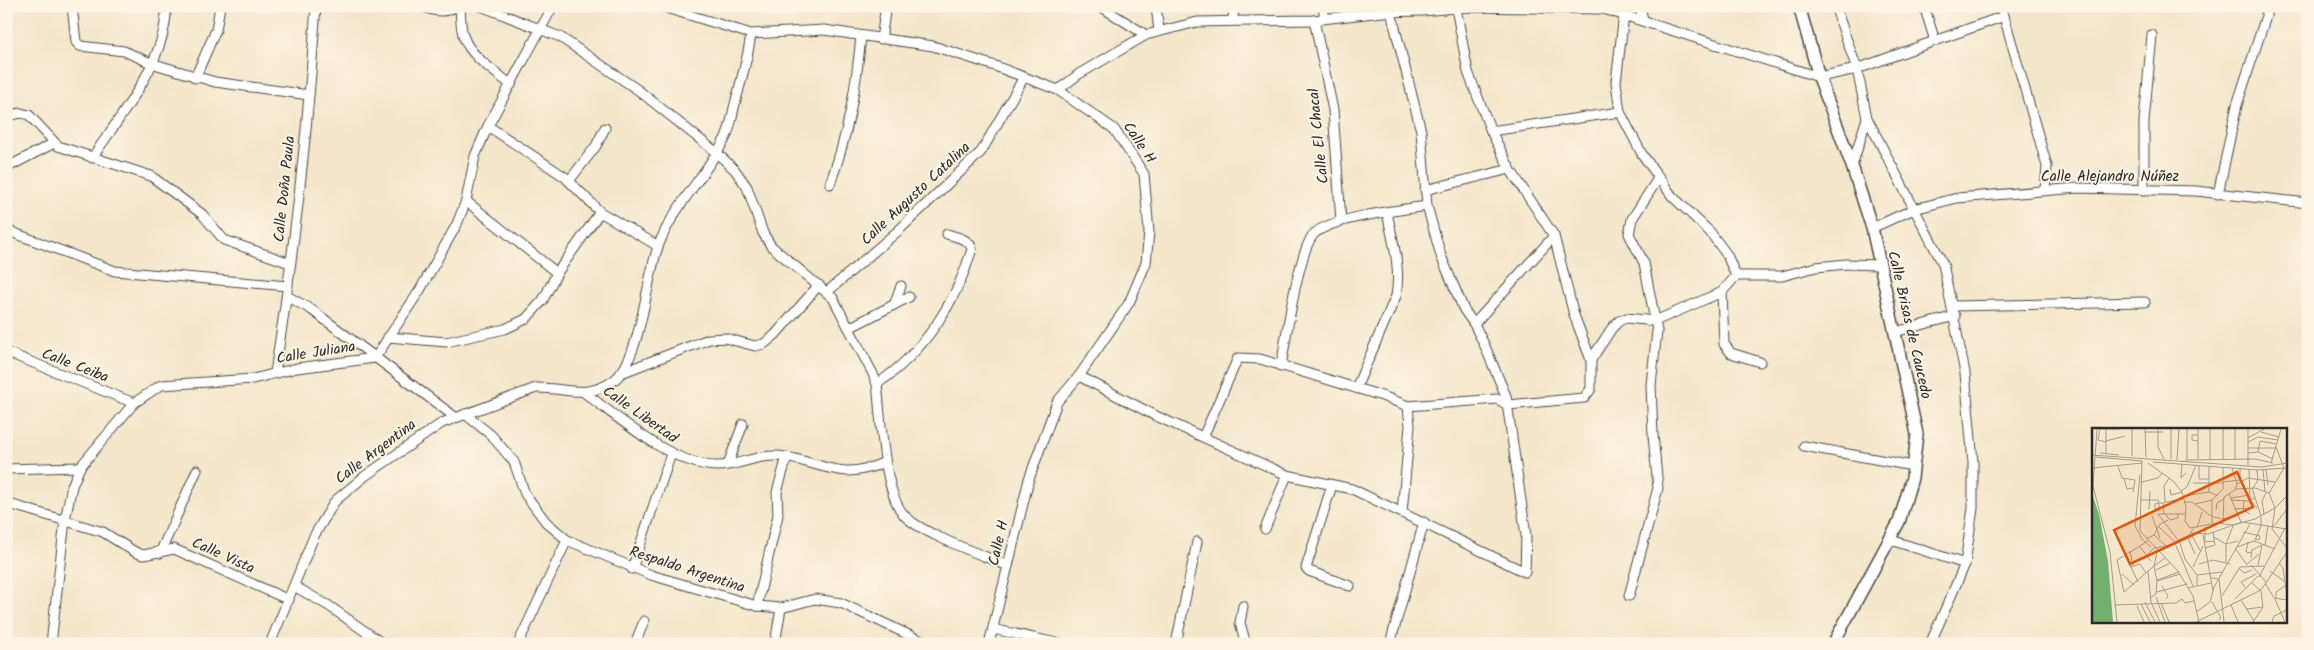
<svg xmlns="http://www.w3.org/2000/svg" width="2314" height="650" viewBox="0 0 2314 650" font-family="Kalam,sans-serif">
  <rect width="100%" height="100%" fill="#fcf5e5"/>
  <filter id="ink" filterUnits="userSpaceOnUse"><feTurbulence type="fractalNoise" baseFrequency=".02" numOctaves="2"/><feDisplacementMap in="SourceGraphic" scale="10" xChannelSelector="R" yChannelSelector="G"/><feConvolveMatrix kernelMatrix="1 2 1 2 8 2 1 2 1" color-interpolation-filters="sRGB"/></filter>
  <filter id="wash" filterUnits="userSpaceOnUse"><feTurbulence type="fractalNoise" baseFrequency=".0096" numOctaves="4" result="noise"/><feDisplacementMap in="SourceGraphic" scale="20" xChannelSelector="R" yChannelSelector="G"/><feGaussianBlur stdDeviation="1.12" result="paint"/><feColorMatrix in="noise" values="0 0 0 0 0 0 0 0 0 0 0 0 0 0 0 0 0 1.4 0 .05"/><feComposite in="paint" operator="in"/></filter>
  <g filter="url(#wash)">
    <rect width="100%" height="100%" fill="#f4e6ca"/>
  </g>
  <g filter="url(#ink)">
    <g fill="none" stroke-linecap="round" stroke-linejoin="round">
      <g stroke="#494743" stroke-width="11">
        <g id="minor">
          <path d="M 72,6 L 76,42 L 80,46 L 124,51 L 151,63 L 215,82 L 309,95"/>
          <path d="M 421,6 C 434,11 444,14 457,6"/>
          <path d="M 460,6 C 461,16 460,28 464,38 C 471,57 496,72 511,85"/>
          <path d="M 481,6 L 560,37 L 638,90 L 717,153 L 735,170 L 747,187 L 763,233 L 771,246 L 833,298 L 872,372 L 877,384 C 881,416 883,494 905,516 C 922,534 983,555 1008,566"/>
          <path d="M 660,6 L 751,34 L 824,30 L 933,46 L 995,66 L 1058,90 L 1114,129 L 1144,174 L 1149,232 L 1146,263 L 1129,303 L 1079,376 L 1057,402 L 1029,479 L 989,644"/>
          <path d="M 1100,6 L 1146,35"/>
          <path d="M 1156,6 L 1159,31"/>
          <path d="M 1640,6 L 1643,20"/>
          <path d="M 1835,6 L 1857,69 L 1867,118 L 1852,166"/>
          <path d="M 1924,6 L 1935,41"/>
          <path d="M 2001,6 L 2047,166 L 2045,190"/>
          <path d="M 1456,8 L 1468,72 L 1491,131 L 1510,169 L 1554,236 L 1574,315 L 1591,360"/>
          <path d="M 1624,14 L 1616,82 L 1620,112 L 1642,154 L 1672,196 L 1710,232 L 1727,255 L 1736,276 L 1782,276 L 1816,267 L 1846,264 L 1879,265"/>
          <path d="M 1324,18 L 1324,6"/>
          <path d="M 1233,19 L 1234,6"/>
          <path d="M 1314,20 L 1333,110 L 1341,221"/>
          <path d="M 881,39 L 886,6"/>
          <path d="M 195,78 L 216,30 L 220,6"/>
          <path d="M 1058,90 L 1079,74 L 1146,35 L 1197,22 L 1314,20 L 1382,12 L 1422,11 L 1466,7 L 1604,9 L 1819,77 L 1857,69 L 2004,16"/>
          <path d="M 6,116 L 21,113 L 29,115 L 58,146 L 151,176 L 202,214 L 224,240 L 290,263"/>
          <path d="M 1867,118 L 1943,264 L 1965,373 L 1973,462 L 1973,508 L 1965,564 L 1930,644"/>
          <path d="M 488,126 L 565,177 L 600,212 L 658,246"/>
          <path d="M 1491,131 L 1620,112"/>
          <path d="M 92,158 C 120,116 168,59 166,6"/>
          <path d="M 6,168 L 54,143"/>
          <path d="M 569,181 L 596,146 L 605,128"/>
          <path d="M 830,184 C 848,135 856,88 861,36"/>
          <path d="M 1425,190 L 1510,169"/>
          <path d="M 2144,190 L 2144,121 L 2152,35"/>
          <path d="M 2218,194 L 2237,105 L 2266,16 L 2266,6"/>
          <path d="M 466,201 L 557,273"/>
          <path d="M 1872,228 L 1914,209 L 1957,198 L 2078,188 L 2196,191 L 2308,203"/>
          <path d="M 6,230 L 115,271 L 288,286"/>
          <path d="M 827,292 L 899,230 L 981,152 L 1024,77"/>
          <path d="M 1722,292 L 1724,344 L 1731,353 L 1760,362"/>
          <path d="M 287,296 L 312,310 L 455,417"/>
          <path d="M 894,305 L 901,286"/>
          <path d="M 1953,306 L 2145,302"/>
          <path d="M 1474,324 L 1554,236"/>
          <path d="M 849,328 L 909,297"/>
          <path d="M 1895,332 L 1955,316"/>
          <path d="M 388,337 L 446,342 L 505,329 L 526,319 L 543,300 L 557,273 L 600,212"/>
          <path d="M 6,352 L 134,403"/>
          <path d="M 1281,367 C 1285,343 1299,246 1315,233 C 1334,217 1400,210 1427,206"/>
          <path d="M 275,373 C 294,252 308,129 316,6"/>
          <path d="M 621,373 L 709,339 L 725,338 L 755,346 L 764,344 L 775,335 L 819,285"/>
          <path d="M 1079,376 L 1156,416 L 1287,475 L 1352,489 L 1525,572 L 1526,535 L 1506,396 L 1484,344 L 1474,324 L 1464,310 L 1441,256 L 1427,206 L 1421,131 L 1391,12"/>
          <path d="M 877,384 C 924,352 956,303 972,249 C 970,239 956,237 947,234"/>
          <path d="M 1356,388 L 1396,296 C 1401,268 1393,241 1387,213"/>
          <path d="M 585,393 C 619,418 672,465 716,466 C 740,467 757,452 786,457 C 827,465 843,481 885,462"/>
          <path d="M 1408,406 L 1497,399 L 1508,405 L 1584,398 L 1591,389 L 1591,360 L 1612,328 L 1619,321 L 1626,318 L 1655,321 L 1722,292 L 1736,276"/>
          <path d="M 465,414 L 491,435 L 514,462 L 525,494 L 546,522 L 567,540 L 651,575 L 757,606 L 781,608 L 815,599 L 841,603 L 928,644"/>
          <path d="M 1203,437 L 1238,358 L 1260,359 L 1382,396 L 1408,406 L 1410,426 L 1402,512"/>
          <path d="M 1804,446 L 1913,466"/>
          <path d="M 728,464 L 743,424"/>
          <path d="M 6,469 L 80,467"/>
          <path d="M 1332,485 L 1306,568 L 1309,571 L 1350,586"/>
          <path d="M 6,503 L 103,532 L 135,552 L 143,555 L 174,549 L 289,600"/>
          <path d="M 1265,529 L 1287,475"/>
          <path d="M 1891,540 L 1965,564"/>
          <path d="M 160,553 L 197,470"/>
          <path d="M 632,569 L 671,454"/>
          <path d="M 294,586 L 329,606 L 383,644"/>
          <path d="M 1629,596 L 1658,488 L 1653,435 L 1651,385 L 1657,331 L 1644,263 L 1629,234 L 1632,219 L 1659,177"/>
          <path d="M 757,606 L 778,515 L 777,492 L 787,457"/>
          <path d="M 1243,606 L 1240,623 L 1244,637 L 1243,644"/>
          <path d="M 993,629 L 1061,644"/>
          <path d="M 51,644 L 65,520 L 72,486 L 80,467 L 134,403 L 161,385 L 253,379 L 297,368 L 375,358 L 420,290 L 457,224 L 466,201 L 475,156 L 488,126 L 553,6"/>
          <path d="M 270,644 L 314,536 L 335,501 L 365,476 L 442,423 L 536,388 C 564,387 586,400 613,381 C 641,361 646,279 658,247 C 672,208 707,174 726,137 C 731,127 732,115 735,104 C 741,81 748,58 751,34"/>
          <path d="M 518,644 L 567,540"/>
          <path d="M 635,644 L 644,621"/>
          <path d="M 775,644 L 781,608"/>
          <path d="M 1176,644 L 1197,542"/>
          <path d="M 1390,644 L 1424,522"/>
        </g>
      </g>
      <g stroke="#494743" stroke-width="14">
        <path id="tertiary" d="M 1799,6 L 1819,77 L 1852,166 L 1872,228 L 1917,434 L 1912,478 L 1899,522 L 1833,644"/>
      </g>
      <use href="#minor" stroke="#fff" stroke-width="9"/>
      <use href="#tertiary" stroke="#fff" stroke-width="11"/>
    </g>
  </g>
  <g text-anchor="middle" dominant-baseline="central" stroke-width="4" stroke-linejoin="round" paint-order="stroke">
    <g font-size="15" fill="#2b2b2b" stroke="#fcf5e5">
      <text transform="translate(1319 136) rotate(-96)">Calle El Chacal</text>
      <text transform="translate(1139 143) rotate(56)">Calle H</text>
      <text x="2110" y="177">Calle Alejandro Núñez</text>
      <text transform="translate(285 189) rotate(-84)">Calle Doña Paula</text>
      <text transform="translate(916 194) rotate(-43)">Calle Augusto Catalina</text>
      <text transform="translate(1909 325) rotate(77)">Calle Brisas de Caucedo</text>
      <text transform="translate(316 353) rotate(-9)">Calle Juliana</text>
      <text transform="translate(75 366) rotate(21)">Calle Ceiba</text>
      <text transform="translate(640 415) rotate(35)">Calle Libertad</text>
      <text transform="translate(376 452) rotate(-37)">Calle Argentina</text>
      <text transform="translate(999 543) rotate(-77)">Calle H</text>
      <text transform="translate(223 556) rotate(24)">Calle Vista</text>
      <text transform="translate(687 570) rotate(18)">Respaldo Argentina</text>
    </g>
  </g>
  <g transform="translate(2092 428)">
    <rect width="195" height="195" fill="#f4e6ca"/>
    <path d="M 0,66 L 7,86 L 16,133 L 21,194 L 0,194 Z" fill="#73b06f"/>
    <path fill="none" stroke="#a49b8a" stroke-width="1" d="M 5,1 L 1,58 L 18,124 L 25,194M 14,1 L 14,26M 53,1 L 54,29M 66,1 L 66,19 L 72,31M 79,1 L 79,31M 118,1 L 118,32M 143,1 L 143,31M 156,1 L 156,37M 53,4 L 71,4M 169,4 L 187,9M 106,7 L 100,7 L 100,12 L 106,13M 156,10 L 172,1M 14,13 L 33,8M 14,14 L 6,12 L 8,1 L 27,1M 156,14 L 166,9 L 186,12M 184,19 L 192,40M 156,20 L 183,20M 166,24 L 168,13 L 185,16M 8,25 L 27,27M 156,25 L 166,24 L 181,31M 0,27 L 170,39 L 195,35M 40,28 L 40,1M 4,29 L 50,33 L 48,103 L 86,143 L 101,168 L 107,194M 95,31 L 95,1M 106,31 L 106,1M 131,31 L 131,1M 85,32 L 87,1M 93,32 L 163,31 L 181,35M 61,34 L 165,42 L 195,40M 56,35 L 81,53 L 90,64 L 94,79 L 93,93 L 98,100 L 125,95 L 141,97 L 163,91 L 183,80 L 195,68M 179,35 L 189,1M 90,36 L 89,50 L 94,45M 26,38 L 30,50 L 43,52 L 41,64M 107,38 L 107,51 L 117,51M 0,40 L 50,35M 192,40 L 177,65 L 183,80 L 180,101 L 195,120M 157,41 L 158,72 L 165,80M 171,42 L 173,63M 174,42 L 176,57M 48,47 L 43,98 L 50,111 L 59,119M 32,50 L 35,61 L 41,60M 50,54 L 66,50 L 70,45M 131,54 L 148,52 L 148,40M 101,55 L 131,55M 145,56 L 156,50 L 183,54M 160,60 L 169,88M 161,60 L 166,52 L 165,42M 78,61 L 79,67 L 90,64M 144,61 L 163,60 L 177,65M 89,63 L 95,59 L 104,37M 117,64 L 117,38M 137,66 L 149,94M 92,68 L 117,64 L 126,68M 139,70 L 157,67M 49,72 L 66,72 L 67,75 L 67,79 L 66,80 L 63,82 L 63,76 L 67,75 L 71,75M 120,72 L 131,61 L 131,39M 139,72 L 156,73 L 163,70M 152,73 L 151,82 L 158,86M 73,74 L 72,58 L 77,50M 93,74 L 100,74 L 119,88 L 130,91 L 145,88M 103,76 L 120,72M 57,81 L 58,63M 142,81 L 161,80M 124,82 L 125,75 L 132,71M 66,86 L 86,112M 66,86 L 94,86M 72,86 L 71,75 L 92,70M 172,86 L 170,73 L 174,65M 74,87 L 78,92 L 86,90 L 86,85M 60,88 L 68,110M 120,95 L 120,72M 131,95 L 132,69 L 143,62 L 145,56 L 140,40M 182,98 L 195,81M 67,99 L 83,114M 113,99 L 113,114 L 123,113M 105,100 L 110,84M 151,104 L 168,108 L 167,112 L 163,111M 99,105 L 116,106 L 150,94 L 195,101M 99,106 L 109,124M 62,107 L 67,97 L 76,92M 111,107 L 121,163M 95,108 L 103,126M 122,109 L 134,116 L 146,113M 54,111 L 62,107 L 74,118M 87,112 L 93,131 L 105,147 L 105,157M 163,112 L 169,98 L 169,89M 56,113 L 25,132 L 32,164 L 62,138 L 65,125M 156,114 L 154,124 L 159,125M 83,115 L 101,158M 173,117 L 176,98M 48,119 L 59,133M 145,119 L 162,113 L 183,121M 113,120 L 123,117 L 121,104M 143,120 L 155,137M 38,123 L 41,138M 33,126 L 46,154M 54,128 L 62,120 L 75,118 L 97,107 L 102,100M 73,130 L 62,138 L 65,153 L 88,146M 159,130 L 160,122 L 170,117M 134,134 L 134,116 L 141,98M 187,135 L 191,140 L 195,167M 107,136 L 121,132 L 138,136M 154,137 L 167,126M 159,137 L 174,154M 166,137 L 170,117M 38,139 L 48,136 L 54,145M 101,139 L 111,118M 147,140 L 152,145 L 160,142M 64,142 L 78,135M 56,143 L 59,174 L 68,194M 178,143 L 192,153M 30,146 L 42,157M 105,147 L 130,144M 167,149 L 193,100M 119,150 L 127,151 L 132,194M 65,152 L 87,144M 160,155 L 169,163 L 171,179 L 161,194M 173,155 L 182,170 L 195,172M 70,158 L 76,168 L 74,171M 153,159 L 149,154 L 164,146M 96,160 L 119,155M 65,164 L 95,156M 130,168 L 148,139 L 172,138M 64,169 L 73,194M 58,170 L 64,166 L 65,153M 143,171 L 166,148M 183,171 L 193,194M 184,171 L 184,164 L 193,158M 149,172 L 162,193M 53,174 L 63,194M 118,174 L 122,159 L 158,96M 120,174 L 129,190 L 127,192M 69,175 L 77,194M 49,176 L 58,194M 22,177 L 84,175 L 90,171 L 93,175 L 102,173M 139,177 L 146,194M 45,178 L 52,194M 155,181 L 171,179M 104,184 L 118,174M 104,194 L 169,162 L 195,124M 180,194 L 182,188 L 195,182"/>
    <path fill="#df570e" fill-opacity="0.15" stroke="#df570e" stroke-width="2.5" d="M 145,44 L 161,79 L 38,136 L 22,102 Z"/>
    <rect width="195" height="195" fill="none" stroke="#2b2b2b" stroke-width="2.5"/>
  </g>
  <rect width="2314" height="650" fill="none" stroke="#fcf5e5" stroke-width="25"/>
</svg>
